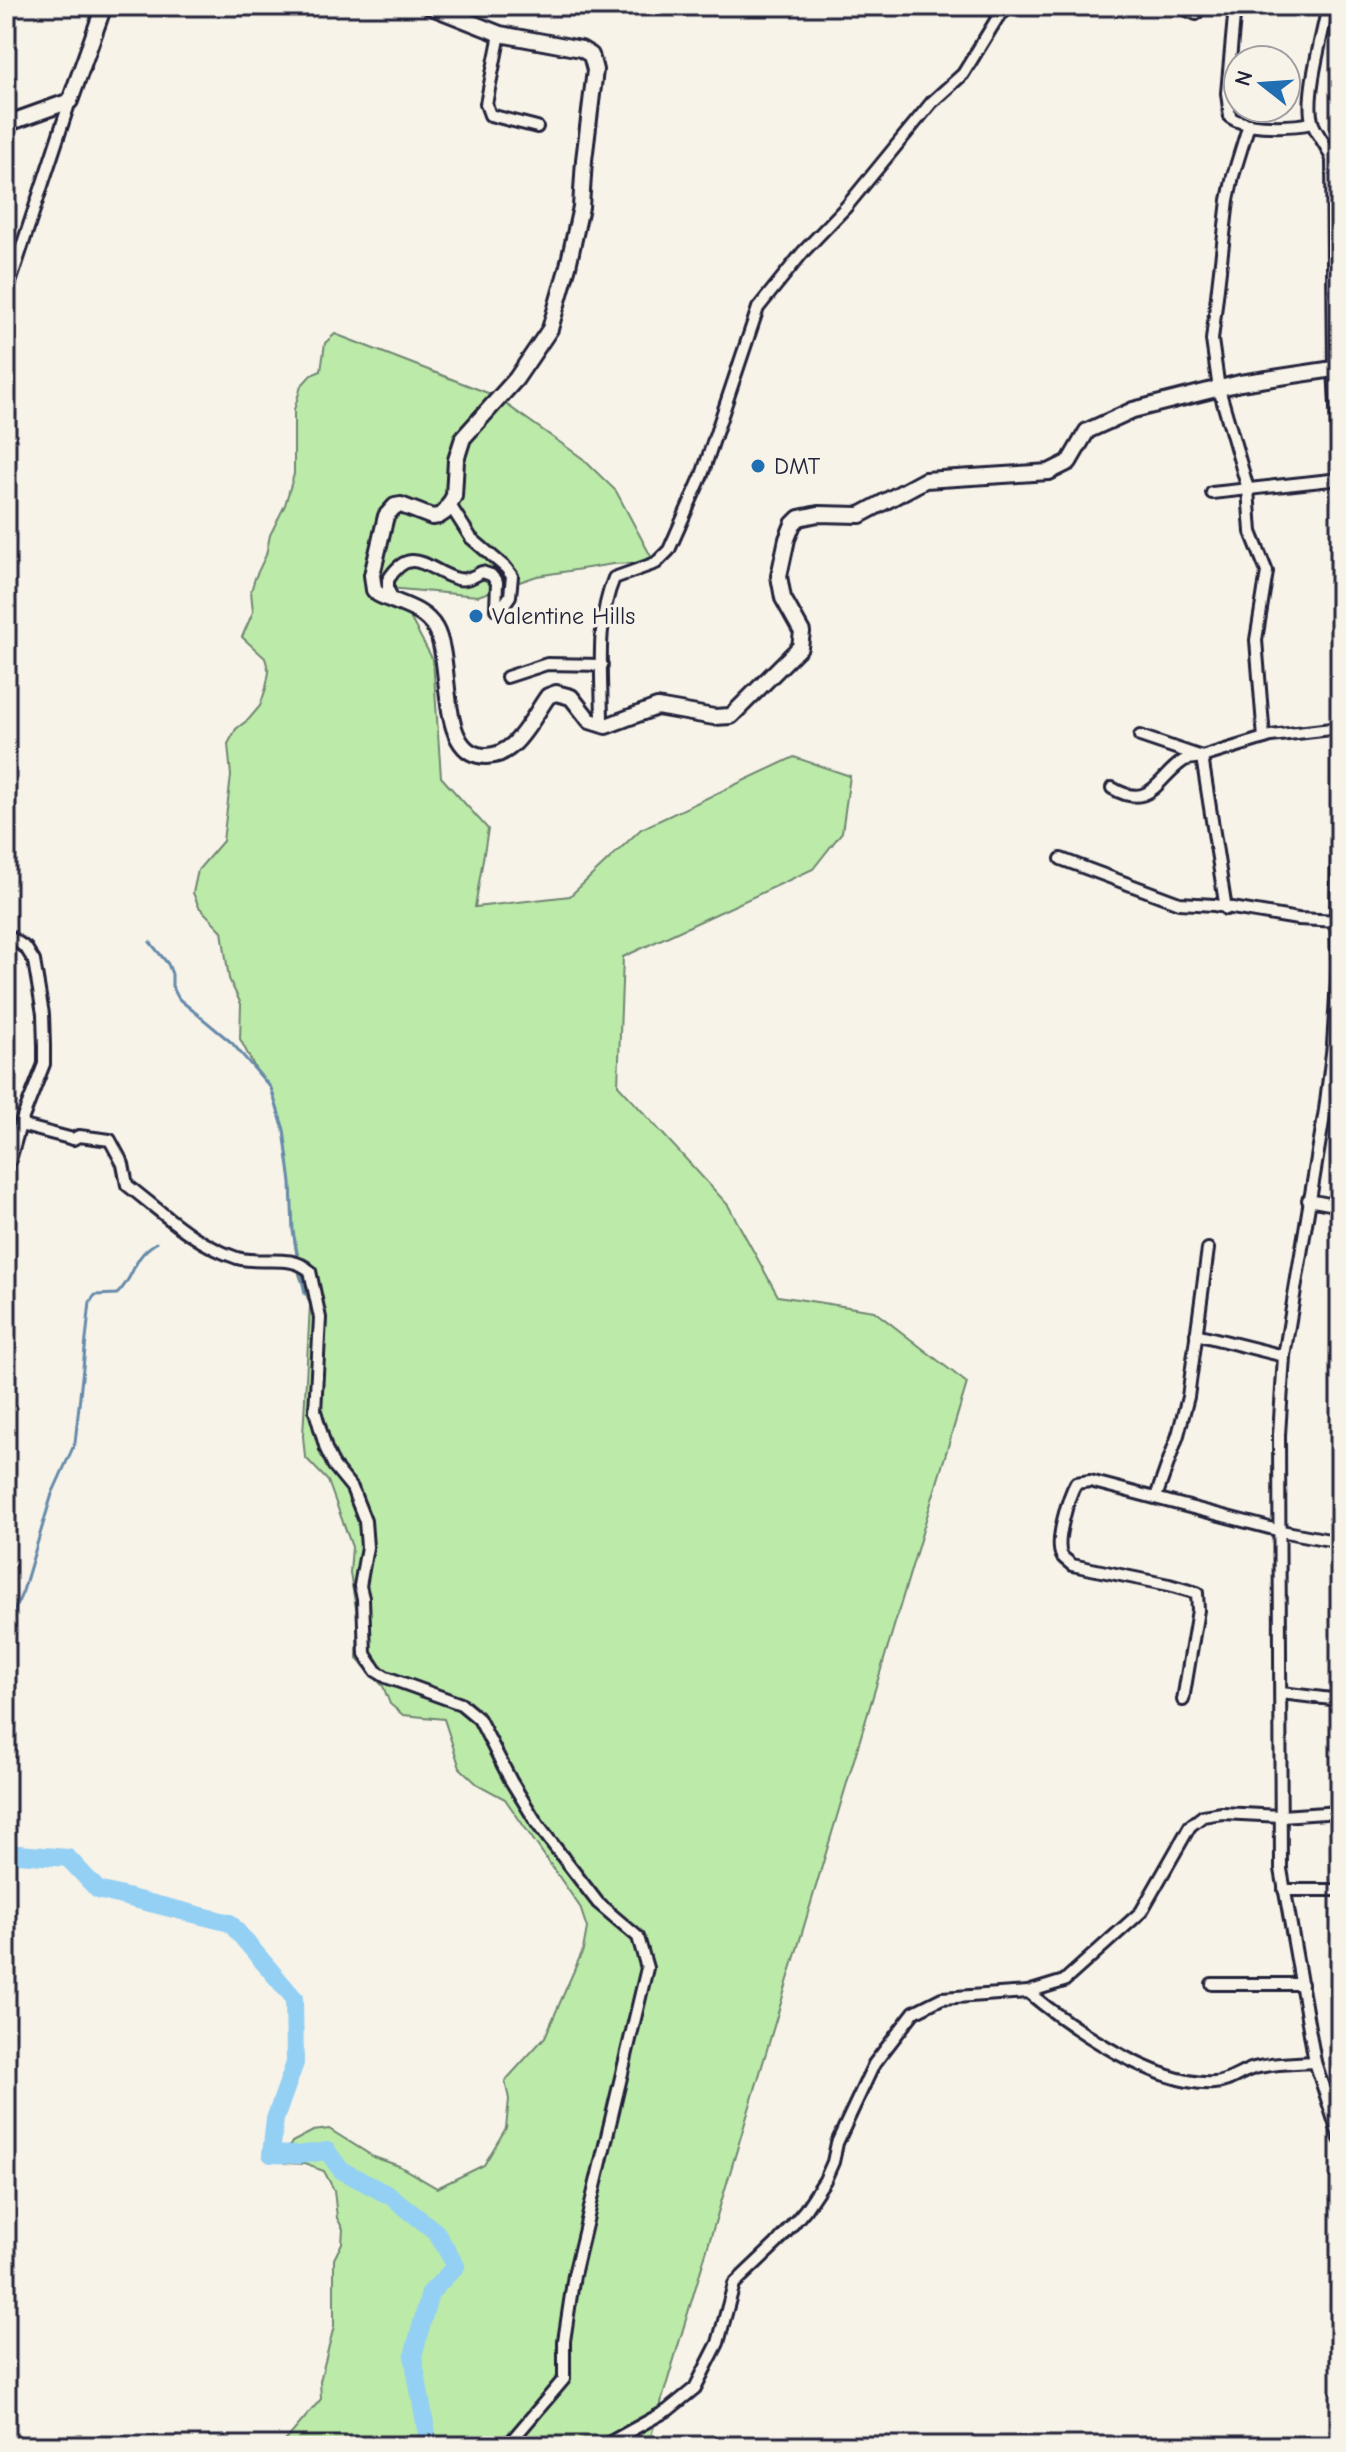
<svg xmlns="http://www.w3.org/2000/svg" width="1346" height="2452" viewBox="0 0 1346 2452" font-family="'Comic Neue',sans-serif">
  <rect width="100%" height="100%" fill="#f7f3e8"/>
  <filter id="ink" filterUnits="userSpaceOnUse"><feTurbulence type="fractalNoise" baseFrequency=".0125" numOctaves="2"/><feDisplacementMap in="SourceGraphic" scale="16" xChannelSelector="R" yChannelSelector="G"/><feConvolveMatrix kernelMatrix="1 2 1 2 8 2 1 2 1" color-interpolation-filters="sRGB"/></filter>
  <g filter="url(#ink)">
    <path fill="#bceaa8" stroke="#6f8672" stroke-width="2" d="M 335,334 L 493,395 L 582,458 L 616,491 L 654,562 L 613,564 L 537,576 L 478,596 L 366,586 L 405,608 L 433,660 L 441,777 L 488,829 L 475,907 L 570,896 L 641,829 L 794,757 L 850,776 L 842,832 L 813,869 L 623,957 L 618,1085 L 728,1205 L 778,1296 L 874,1311 L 967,1383 L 648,2446 L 281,2446 L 321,2399 L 320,2381 L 334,2326 L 334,2259 L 342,2243 L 343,2229 L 337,2218 L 334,2190 L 324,2171 L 304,2164 L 285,2163 L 282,2161 L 292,2142 L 313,2131 L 329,2129 L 374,2157 L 399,2166 L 437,2188 L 484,2165 L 506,2128 L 509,2099 L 505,2081 L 545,2037 L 583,1950 L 587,1928 L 580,1907 L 505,1799 L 477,1784 L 460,1768 L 444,1719 L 403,1715 L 390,1704 L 383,1686 L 357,1659 L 358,1620 L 350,1573 L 352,1547 L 328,1481 L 305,1457 L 303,1436 L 310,1305 L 299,1274 L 293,1231 L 291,1183 L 284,1130 L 271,1088 L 256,1070 L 240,1039 L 241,1004 L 229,979 L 222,931 L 199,907 L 193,893 L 198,870 L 223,841 L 231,776 L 228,744 L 236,729 L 249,719 L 260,706 L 266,688 L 269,672 L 265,658 L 242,637 L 253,612 L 251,591 L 255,578 L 266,555 L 270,535 L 285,505 L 294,474 L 294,410 L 301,386 L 311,375 L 321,371 L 325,343 Z"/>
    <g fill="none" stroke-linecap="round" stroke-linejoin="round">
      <g stroke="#668aaa" stroke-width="3">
        <path d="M 150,942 L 168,964 L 172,974 L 172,986 L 179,999 L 232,1043 L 271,1088 L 284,1130 L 291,1183 L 293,1231 L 305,1294"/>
        <path d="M 6,1617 L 12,1616 L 23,1591 L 52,1494 L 75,1443 L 90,1302 L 95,1295 L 117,1294 C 136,1276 131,1258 156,1243"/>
      </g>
      <path stroke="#94d0f4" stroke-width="18" d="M 6,1853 L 68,1858 L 98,1890 L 230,1923 L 294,1998 L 295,2063 L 275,2119 L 271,2154 L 298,2155 L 327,2151 L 341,2170 L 392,2197 L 436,2232 L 456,2266 L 430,2293 L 413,2356 L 429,2446"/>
      <g stroke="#22223b" stroke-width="16">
        <g id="street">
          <path d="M 1178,6 L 1196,14"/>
          <path d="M 1235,6 L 1227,93 L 1230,117 C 1246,129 1293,127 1312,123"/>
          <path d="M 1328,6 C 1323,33 1305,95 1312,121 C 1314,131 1328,146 1332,160 L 1334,369 L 1340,475"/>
          <path d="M 500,34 L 486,104 L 490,115 L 537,127"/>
          <path d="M 1249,124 L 1233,176 L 1228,200 L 1212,340 L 1219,389 L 1248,489 L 1251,532 L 1267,572 L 1256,640 L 1264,738"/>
          <path d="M 6,295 L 70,101"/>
          <path d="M 1212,493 L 1340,479"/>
          <path d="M 1340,496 L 1340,500"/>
          <path d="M 394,601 L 388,590 L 388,580 C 412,541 430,573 458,579 C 467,581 474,576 482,572 L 491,575 L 497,582 L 496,609 L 500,610 L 510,596 L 512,576 L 506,568 L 471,538 L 450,505"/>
          <path d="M 507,677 L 547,664 L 602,665"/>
          <path d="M 1340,700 L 1336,921 L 1338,965 L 1333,1045 L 1325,1110 L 1284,1356 L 1279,1435 L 1281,1869 L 1315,2062 L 1340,2139"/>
          <path d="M 602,725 C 602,676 595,623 614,578 L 656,563 L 669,550 L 702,475 L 758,308 L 803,252 L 846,207 L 932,102 L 963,74 L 998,17 L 1011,6"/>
          <path d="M 1140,736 L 1202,757 L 1271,736 L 1340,728"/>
          <path d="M 1112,788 C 1151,811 1157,778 1183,761 C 1188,758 1196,758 1202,757 L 1226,909"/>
          <path d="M 1061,859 L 1179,903 L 1214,905 L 1298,919 L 1340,921"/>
          <path d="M 6,934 L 26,948 L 34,961 L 43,1014 L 44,1046 L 44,1064 L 20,1125 L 6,1174"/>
          <path d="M 20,1125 L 73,1139 L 79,1136 L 110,1140 L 123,1164 L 127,1185 C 162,1212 194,1244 237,1258 C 261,1265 291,1253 310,1271 L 320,1318 L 315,1411 L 326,1449 L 334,1466 L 352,1488 L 365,1521 L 367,1547 L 360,1586 L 363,1598 L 365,1654 L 376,1671 L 386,1677 L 461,1704 L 479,1719 L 511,1781 L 538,1825 L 598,1903 L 638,1937 L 647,1968 L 574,2275 L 564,2341 L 564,2379 L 507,2446"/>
          <path d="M 1308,1200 L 1340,1206"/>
          <path d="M 1196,1334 L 1284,1356"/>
          <path d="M 1156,1497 L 1178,1435 L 1188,1397 L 1208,1249"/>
          <path d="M 1281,1693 L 1340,1700"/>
          <path d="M 1183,1700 L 1198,1610 L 1197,1593 L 1169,1585 L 1072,1565 C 1069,1562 1064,1559 1062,1556 C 1054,1543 1069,1495 1076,1483 L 1090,1481 L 1281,1531 L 1340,1542"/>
          <path d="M 1284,1890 L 1340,1890"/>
          <path d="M 1212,1984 L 1302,1984"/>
          <path d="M 1028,1992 C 1070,2027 1157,2087 1214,2083 C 1228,2083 1240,2072 1254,2068 C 1273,2063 1295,2063 1315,2062"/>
          <path d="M 603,2446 L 668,2410 L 695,2388 L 718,2343 L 734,2284 L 776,2244 L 805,2210 L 825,2180 L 833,2162 L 837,2143 L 874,2064 L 914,2012 L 942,1998 L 1028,1992 L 1064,1981 L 1141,1912 L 1190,1826 L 1203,1816 L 1222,1813 L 1281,1816 L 1340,1812"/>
        </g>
      </g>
      <g stroke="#22223b" stroke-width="20">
        <g id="secondary">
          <path d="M 429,6 L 500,34 L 581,49 L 591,55 L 595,70 L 584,160 L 581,207 L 568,266 L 550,329 L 516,379 L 463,438 L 456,460 L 454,496 L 445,512 L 439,516 L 432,517 L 401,505 L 395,506 L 386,516 L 372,575 L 374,590 L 378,594 C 397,604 424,608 435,628 C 453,659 438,746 478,755 C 514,763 531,719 548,696 L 556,693 L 571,697 L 590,721 L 606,726 L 657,707 L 714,717 L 731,716 L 800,647 L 802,632 L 783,598 L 779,576 L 787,539 L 793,524 L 799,518 L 818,514 L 860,515 L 925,480 L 1049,472 L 1069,462 L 1087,431 L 1133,410 L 1240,383 L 1340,368"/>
          <path d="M 6,124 L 70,101 L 104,6"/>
        </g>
      </g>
      <use href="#street" stroke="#f7f3e8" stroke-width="10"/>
      <use href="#secondary" stroke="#f7f3e8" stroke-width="14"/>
    </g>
  </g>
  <g fill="#1f6fb2" stroke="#f7f3e8" stroke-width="3">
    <circle cx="758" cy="466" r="8"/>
    <circle cx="476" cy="616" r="8"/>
  </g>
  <g text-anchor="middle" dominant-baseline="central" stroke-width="7" stroke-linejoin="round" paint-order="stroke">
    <g font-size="24" fill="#22223b" stroke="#f7f3e8" text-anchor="start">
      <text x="774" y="466">DMT</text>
      <text x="492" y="616">Valentine Hills</text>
    </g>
  </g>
  <rect width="1346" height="2452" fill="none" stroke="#f7f3e8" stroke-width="32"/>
  <rect x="16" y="16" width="1314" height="2420" fill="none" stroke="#22223b" stroke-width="3" filter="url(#ink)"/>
  <g transform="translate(1262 84) rotate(287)"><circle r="38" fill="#f7f3e8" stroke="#a29fa3" stroke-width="2"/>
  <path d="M0-6L14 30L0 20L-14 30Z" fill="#1f6fb2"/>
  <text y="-12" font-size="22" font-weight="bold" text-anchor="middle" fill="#22223b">N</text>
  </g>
</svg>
